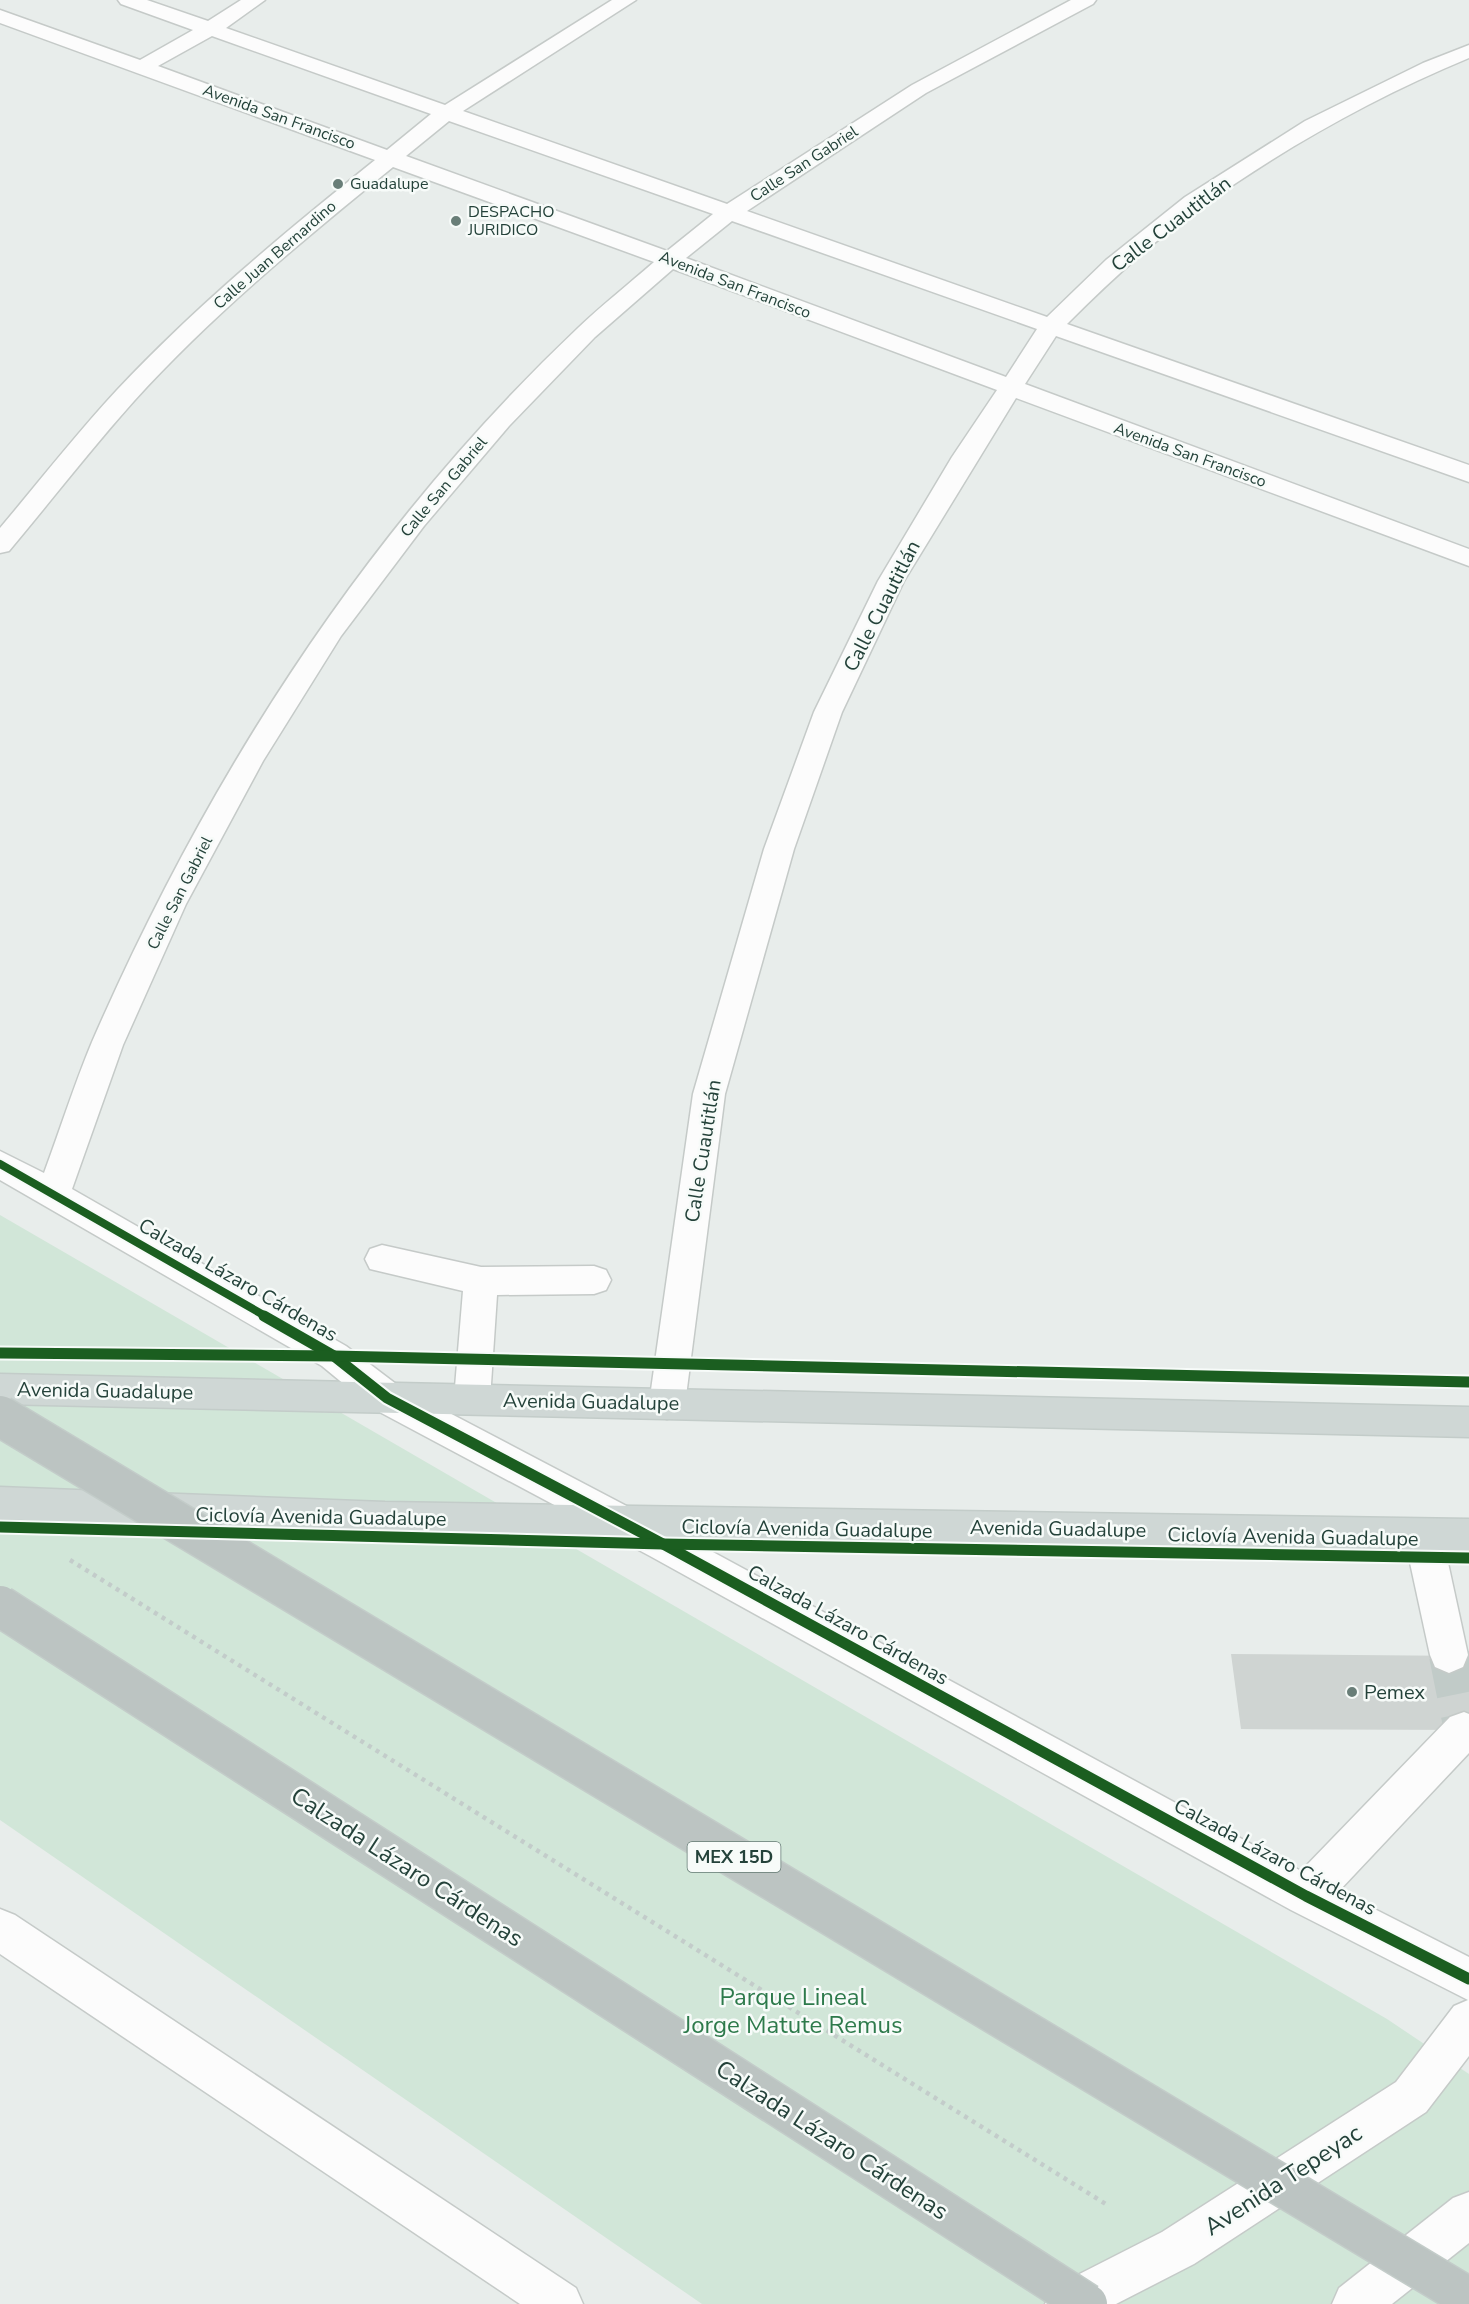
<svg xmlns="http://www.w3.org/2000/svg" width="1469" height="2304" viewBox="0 0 1469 2304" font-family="'Nunito Sans',sans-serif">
  <rect width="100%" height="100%" fill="#e8edeb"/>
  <path fill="#d1e6d8" d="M 0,1215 L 1387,2019 L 1469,2074 L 1469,2304 L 702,2304 L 0,1820 Z"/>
  <path fill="#cfd4d2" d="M 1231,1654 L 1469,1656 L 1469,1730 L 1241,1729 Z"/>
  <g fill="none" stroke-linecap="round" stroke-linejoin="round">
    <path stroke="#c1cbc8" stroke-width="40" stroke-dasharray="40 20" stroke-linecap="butt" d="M 1449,1655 L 1464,1730"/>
    <g stroke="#c5cac8" stroke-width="3">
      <g id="minor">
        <path d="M 118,0 L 147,0 L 208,21 L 241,0 L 265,0 L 226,28 L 445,105 L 612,0 L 636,0 L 463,111 L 727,204 L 912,85 L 1071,0 L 1096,0 L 1093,4 L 926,93 L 747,211 L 1047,317 L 1106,260 L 1185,197 L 1305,121 L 1423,63 L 1469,45 L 1469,58 C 1375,97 1284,148 1201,207 C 1153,241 1109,282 1067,324 L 1469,465 L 1469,482 L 1056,336 L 1025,384 L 1469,549 L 1469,566 L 1016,398 L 904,581 L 842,712 L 794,849 L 725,1094 L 685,1404 L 680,1415 L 667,1419 L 654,1415 L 649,1404 L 693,1094 L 764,849 L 814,712 L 878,581 L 952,457 L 997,390 L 673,269 L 595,337 L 509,426 L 424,526 L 341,636 L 263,761 L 186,904 L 123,1045 L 72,1189 L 346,1346 L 400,1387 L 676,1532 L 1301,1871 L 1450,1717 L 1464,1712 L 1469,1714 L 1469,1753 L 1339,1891 L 1469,1957 L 1469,2056 L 1426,2112 L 1194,2264 L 1116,2304 L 1045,2304 L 1052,2288 L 1162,2232 L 1396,2082 L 1454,2006 L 1468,2000 L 1291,1910 L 650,1556 L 374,1409 L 322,1366 L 0,1180 L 0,1151 L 44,1173 C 60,1130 74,1085 92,1042 C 208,776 367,528 578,328 C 602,305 629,284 654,262 L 393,167 C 303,240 212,315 134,401 C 91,449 51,501 9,551 L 0,553 L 0,528 C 39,482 76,434 117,390 C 196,306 285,232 375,160 L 0,23 L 0,10 L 140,60 L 193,30 L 121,4 ZM 212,36 L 431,114 L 387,150 L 158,66 ZM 449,121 L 713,214 L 667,251 L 406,156 ZM 732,221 L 1037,329 L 1006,377 L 686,258 Z"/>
        <path d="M 382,1245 L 481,1267 L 594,1266 L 606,1270 L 611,1280 L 606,1290 L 594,1294 L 497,1295 L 490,1399 L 485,1410 L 472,1414 L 459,1410 L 454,1399 L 463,1291 L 370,1269 L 365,1259 L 370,1249 Z"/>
        <path d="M 1423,1519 L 1436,1523 L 1442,1535 L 1468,1655 L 1463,1667 L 1449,1673 L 1435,1667 L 1430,1655 L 1404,1535 L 1410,1523 Z"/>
        <path d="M 0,1909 L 15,1915 L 576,2288 L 583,2304 L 520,2304 L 0,1954 Z"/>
        <path d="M 1469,2192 L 1469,2243 L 1392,2304 L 1332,2304 L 1339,2288 L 1453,2198 Z"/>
      </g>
    </g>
    <g stroke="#c3ccc9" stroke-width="3">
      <g id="major">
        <path d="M 0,1374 L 1469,1407 L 1469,1437 L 0,1404 Z"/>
        <path d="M 0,1487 L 385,1502 L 1469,1519 L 1469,1551 L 385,1534 L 0,1519 Z"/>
      </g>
    </g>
    <path stroke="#c3ccca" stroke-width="4.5" stroke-dasharray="4 5" stroke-linecap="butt" d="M 70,1560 L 1109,2206"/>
    <use href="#minor" fill="#fcfcfc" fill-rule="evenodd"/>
    <use href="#major" fill="#cfd7d5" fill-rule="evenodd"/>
    <g stroke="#c3ccc9" stroke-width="43" stroke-linecap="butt">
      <g id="highway-bridge">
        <path d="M 0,1416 L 1469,2298"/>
        <path d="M 0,1606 L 1087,2304"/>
      </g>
    </g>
    <use href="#highway-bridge" stroke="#bcc4c2" stroke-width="40"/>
    <g stroke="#f7fbf9" stroke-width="12">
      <path id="cycleway-far1" d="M 0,1164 L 267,1317"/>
    </g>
    <g stroke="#f7fbf9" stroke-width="15">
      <g id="cycleway">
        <path d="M 264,1316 L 334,1356 L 387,1398 L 663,1544 L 1306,1896 L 1469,1979"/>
        <path d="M 0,1353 L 334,1356 L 1469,1382"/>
        <path d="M 0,1527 L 663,1544 L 1469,1558"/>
      </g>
    </g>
    <use href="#cycleway-far1" stroke="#1b5e20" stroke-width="8"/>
    <use href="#cycleway" stroke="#1b5e20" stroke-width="11"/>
  </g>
  <g fill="#697e78" stroke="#f7fbf9" stroke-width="2">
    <circle cx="338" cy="184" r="6"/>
    <circle cx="456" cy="221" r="6"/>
    <circle cx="1352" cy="1692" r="6"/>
  </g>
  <g text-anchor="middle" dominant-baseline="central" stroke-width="5" stroke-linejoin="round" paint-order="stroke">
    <g font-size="16" fill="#24423a" stroke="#f7fbf9">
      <text transform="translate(279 117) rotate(20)">Avenida San Francisco</text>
      <text transform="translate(804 164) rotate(-33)">Calle San Gabriel</text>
      <text transform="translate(275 255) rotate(-41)">Calle Juan Bernardino</text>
      <text transform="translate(735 285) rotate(21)">Avenida San Francisco</text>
      <text transform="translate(1190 455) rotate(20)">Avenida San Francisco</text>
      <text transform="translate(444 487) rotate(-50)">Calle San Gabriel</text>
      <text transform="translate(180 893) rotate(-63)">Calle San Gabriel</text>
    </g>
    <g font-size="16" fill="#24423a" stroke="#f7fbf9" text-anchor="start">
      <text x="350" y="184">Guadalupe</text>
      <text x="468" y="212">DESPACHO<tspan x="468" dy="18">JURIDICO</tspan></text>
    </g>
    <rect fill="#f7fbf9" stroke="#637a73" stroke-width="1.5" x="687.5" y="1842" width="93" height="30" rx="4.5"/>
    <g font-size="18" font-weight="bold" fill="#24423a">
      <text x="734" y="1857">MEX 15D</text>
    </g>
    <g font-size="20" fill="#24423a" stroke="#f7fbf9">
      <text transform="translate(1171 224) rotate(-37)">Calle Cuautitlán</text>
      <text transform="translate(882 606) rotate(-63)">Calle Cuautitlán</text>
      <text transform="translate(703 1151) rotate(-81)">Calle Cuautitlán</text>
      <text transform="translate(238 1280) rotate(30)">Calzada Lázaro Cárdenas</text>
      <text transform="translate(105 1391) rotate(1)">Avenida Guadalupe</text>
      <text transform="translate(591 1402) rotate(1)">Avenida Guadalupe</text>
      <text transform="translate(321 1517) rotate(1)">Ciclovía Avenida Guadalupe</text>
      <text transform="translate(807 1529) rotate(1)">Ciclovía Avenida Guadalupe</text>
      <text transform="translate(1058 1529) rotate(1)">Avenida Guadalupe</text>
      <text transform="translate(1293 1537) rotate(1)">Ciclovía Avenida Guadalupe</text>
      <text transform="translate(848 1625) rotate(29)">Calzada Lázaro Cárdenas</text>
      <text transform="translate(1275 1857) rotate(28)">Calzada Lázaro Cárdenas</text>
    </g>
    <g font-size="20" fill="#24423a" stroke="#f7fbf9" text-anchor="start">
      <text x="1364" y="1692">Pemex</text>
    </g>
    <g font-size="24" fill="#24423a" stroke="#f7fbf9">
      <text transform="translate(407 1867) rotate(33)">Calzada Lázaro Cárdenas</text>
      <text transform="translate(832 2140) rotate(33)">Calzada Lázaro Cárdenas</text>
      <text transform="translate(1283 2180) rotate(-33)">Avenida Tepeyac</text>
    </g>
    <g font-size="24" fill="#2d7a4b" stroke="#f7fbf9">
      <text x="793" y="1997">Parque Lineal<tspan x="793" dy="28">Jorge Matute Remus</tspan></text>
    </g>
  </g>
</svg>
